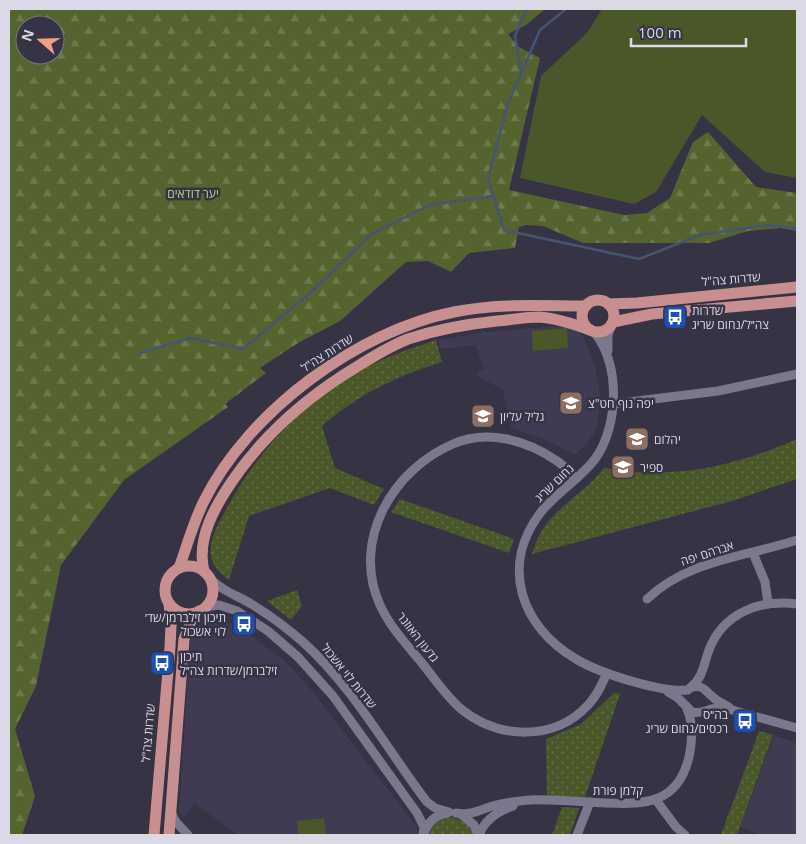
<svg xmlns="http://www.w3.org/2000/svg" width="806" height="844" viewBox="0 0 806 844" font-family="'Open Sans',Heebo,sans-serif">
  <defs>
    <pattern id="forest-firs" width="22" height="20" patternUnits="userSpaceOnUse" patternTransform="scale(1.25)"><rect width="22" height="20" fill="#55642f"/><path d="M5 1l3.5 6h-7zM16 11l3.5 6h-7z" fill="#6d7a4d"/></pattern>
    <pattern id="park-dots" width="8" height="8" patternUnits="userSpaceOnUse" patternTransform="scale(1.25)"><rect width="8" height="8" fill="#4a5729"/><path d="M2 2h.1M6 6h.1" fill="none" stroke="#646f48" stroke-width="1.8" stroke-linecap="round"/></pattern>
  </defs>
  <rect width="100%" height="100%" fill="#363345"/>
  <g fill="#3f3b53">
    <path d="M 564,326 L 577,330 L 583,336 L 596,370 L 600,396 L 598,421 L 594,433 L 587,443 L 575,455 L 544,439 L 511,428 L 503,390 L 478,376 L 476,373 L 484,369 L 476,345 L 440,349 L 439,340 L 484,332 Z"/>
    <path d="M 215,618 L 228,622 L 242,629 L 281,658 L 298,675 L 312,691 L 410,818 L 417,828 L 417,835 L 238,835 L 194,803 L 184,818 L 179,812 L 190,643 L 192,635 L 197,627 L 205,620 Z"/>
    <path d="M 774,736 L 797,742 L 797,835 L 762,835 L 740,827 Z"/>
  </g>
  <g fill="#4a5729">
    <path d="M 602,9 L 797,9 L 797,178 L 765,172 L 702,115 L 656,192 L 634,204 L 520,178 L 541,76 L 587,33 Z"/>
    <path d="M 567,328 L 568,348 L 533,351 L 532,331 Z"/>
    <path d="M 324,818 L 326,835 L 299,835 L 297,821 Z"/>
  </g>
  <path fill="url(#forest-firs)" fill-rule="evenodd" d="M 9,9 L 545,9 L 526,25 L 508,34 L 519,47 L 540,58 L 509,190 L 624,215 L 647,213 L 670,198 L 693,142 L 708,132 L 756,187 L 797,193 L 797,231 L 780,228 L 748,231 L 709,243 L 583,243 L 543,226 L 526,225 L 519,227 L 515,248 L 469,253 L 451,272 L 428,261 L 406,262 L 340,321 L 298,343 L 260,368 L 266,373 L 225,404 L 228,407 L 124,480 L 61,565 L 36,686 L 15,729 L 35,796 L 22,835 L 9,835 ZM 25,25 L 55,25 L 55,55 L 25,55 Z"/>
  <g fill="url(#park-dots)">
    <path d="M 436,340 L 442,362 C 397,376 357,395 322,426 L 335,468 L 384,489 L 374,505 L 330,488 L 249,516 L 229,580 C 222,574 215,569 212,560 C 207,544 217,527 224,513 C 254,457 295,410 349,377 C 376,360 406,350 436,340 Z"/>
    <path d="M 797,439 L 797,479 L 732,501 L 532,554 C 536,542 540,531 548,522 C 564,502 588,489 604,468 C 673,480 734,467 797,439 Z"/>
    <path d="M 400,499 L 514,539 L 509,553 L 391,512 Z"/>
    <path d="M 297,590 L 302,606 L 291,620 L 267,601 Z"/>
    <path d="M 614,693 L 620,694 L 585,797 L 547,796 L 546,739 L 581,724 Z"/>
    <path d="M 759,731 L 773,735 L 737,835 L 721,835 Z"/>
    <path d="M 562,807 L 579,808 L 570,835 L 552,835 Z"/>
    <path d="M 451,817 C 462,819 470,825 473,835 L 428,835 C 433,824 439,818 451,817 Z"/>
  </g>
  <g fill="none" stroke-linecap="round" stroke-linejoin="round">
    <g stroke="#455473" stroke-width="2.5">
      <path d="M 566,9 L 540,30 L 507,106 L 488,178 L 504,230 L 639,259 L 700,235 L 768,225 L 797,229"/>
      <path d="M 521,72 L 515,36 L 527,9"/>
      <path d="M 140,353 L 190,338 L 243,349 L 307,296 L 373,233 L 430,205 L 493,196"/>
    </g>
    <g stroke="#7b788d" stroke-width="9">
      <path d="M 593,331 C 621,362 619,426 595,459 C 580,479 557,492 541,512 C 500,565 520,626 576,659 C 599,673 661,693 688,690"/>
      <path d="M 608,351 L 608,335 L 612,324"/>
      <path d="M 613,404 L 718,391 L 797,374"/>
      <path d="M 576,479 C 570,473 564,465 557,461 C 527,440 487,429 453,444 C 392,470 351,541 380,605 C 390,627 407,645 422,663 C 434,678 446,696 461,709 C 498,739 554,742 588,705 C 597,696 602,684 607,673"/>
      <path d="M 753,553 L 765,582 L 768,603"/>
      <path d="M 209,577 C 223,592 237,595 253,605 C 271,616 287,628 303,642 C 353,687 386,748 427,802 L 435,808 L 449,812"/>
      <path d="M 647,599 C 688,560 745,557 797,540"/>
      <path d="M 205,607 L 219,605 L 237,611 L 268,631 L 298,657 L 333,696 L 417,813 L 424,827 L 423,835"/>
      <path d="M 691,687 C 703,678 704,663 709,650 C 723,613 760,599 797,604"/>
      <path d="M 690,688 C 702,683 705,691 714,698 C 718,702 724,704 729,707"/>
      <path d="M 668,692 L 678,698 L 692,712 C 703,715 710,706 725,708 L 797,728"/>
      <path d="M 656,800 L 676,827 L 685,835"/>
      <path d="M 171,812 L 176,822 L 188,835"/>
      <path d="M 456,813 C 471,816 481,809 496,805 C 507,802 518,801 530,800 C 555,799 581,802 606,803 C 646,805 678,803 689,757 C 692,742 694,724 687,709"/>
      <path d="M 462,815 L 474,825 L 478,835"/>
      <path d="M 424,833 C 428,822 435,815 447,813"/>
      <path d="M 479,835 C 485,819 498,811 513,806"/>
      <path d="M 577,835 L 590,802"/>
    </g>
    <g stroke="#c88f90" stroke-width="11">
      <circle cx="598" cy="316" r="16"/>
      <path d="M 608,304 L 637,303 L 797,287"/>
      <path d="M 613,322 L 652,314 L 797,301"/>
      <circle cx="189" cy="590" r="24"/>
      <path d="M 179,568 C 187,546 193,523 204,501 C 248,412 357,331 454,312 C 499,303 541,306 586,306"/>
      <path d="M 204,571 C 196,539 215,506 233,480 C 266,432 308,396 358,366 C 374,356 390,346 408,339 C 438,329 467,324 497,321 C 511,320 525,317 539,317 C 557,318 574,324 590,330"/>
      <path d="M 154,835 L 170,647 L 171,626 L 169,603"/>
      <path d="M 169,835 L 184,639 L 191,621 L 199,611"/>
    </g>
  </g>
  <defs>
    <g id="bus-square" transform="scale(1.25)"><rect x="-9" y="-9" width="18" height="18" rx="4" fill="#1a4fb4" stroke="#363345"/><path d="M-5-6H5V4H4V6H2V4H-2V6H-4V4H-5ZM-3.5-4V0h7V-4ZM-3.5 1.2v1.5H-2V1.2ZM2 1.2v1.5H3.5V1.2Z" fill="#fff"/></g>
    <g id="school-square" transform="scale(1.25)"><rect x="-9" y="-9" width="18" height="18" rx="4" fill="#8d6e63" stroke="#363345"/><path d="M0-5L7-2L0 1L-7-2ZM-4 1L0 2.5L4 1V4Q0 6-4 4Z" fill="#fff"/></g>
  </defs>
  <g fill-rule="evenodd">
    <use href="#bus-square" x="675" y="317"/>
    <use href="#school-square" x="571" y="403"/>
    <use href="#school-square" x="483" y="416"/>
    <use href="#school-square" x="637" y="439"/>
    <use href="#school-square" x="623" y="467"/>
    <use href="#bus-square" x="244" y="624"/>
    <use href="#bus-square" x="162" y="663"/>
    <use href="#bus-square" x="745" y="721"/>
  </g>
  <g text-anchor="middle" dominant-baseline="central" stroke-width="5" stroke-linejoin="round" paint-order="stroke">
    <g font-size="12" fill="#b9d281" stroke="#363345">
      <text x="193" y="193">יער דודאים</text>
    </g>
    <g font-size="12" fill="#dbd9e5" stroke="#363345">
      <text transform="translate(731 279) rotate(-5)">שדרות צה"ל</text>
      <text transform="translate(327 353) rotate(-33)">שדרות צה"ל</text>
      <text transform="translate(554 483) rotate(-44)">נחום שריג</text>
      <text transform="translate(707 553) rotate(-18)">אברהם יפה</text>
      <text transform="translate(418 637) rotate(52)">גדעון האוזנר</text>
      <text transform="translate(349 676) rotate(51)">שדרות לוי אשכול</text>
      <text transform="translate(148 733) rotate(-85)">שדרות צה"ל</text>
      <text x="618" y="790">קלמן פורת</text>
    </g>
    <g font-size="12" fill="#dbd9e5" stroke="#363345" text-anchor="start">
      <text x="692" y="310">שדרות<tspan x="692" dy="14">צה״ל/נחום שריג</tspan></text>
      <text x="588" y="403">יפה נוף חט"צ</text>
      <text x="500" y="416">גליל עליון</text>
      <text x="654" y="439">יהלום</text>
      <text x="640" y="467">ספיר</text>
      <text x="226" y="617" text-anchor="end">תיכון זילברמן/שד׳<tspan x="226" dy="14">לוי אשכול</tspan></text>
      <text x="180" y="656">תיכון<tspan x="180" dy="14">זילברמן/שדרות צה״ל</tspan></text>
      <text x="728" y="714" text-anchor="end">בה״ס<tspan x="728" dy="14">רכסים/נחום שריג</tspan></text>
    </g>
  </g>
  <rect width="806" height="844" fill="none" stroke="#dbd9e5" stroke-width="20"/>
  <g transform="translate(40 40) rotate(290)"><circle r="24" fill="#363345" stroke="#787585"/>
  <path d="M0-4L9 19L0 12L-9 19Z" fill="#f49e89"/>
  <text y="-8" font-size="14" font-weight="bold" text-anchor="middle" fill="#dbd9e5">N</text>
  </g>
  <path d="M631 38v8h115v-8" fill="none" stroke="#dbd9e5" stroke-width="2.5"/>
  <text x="638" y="38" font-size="15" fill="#dbd9e5" stroke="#363345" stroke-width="4" paint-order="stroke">100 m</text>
</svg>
